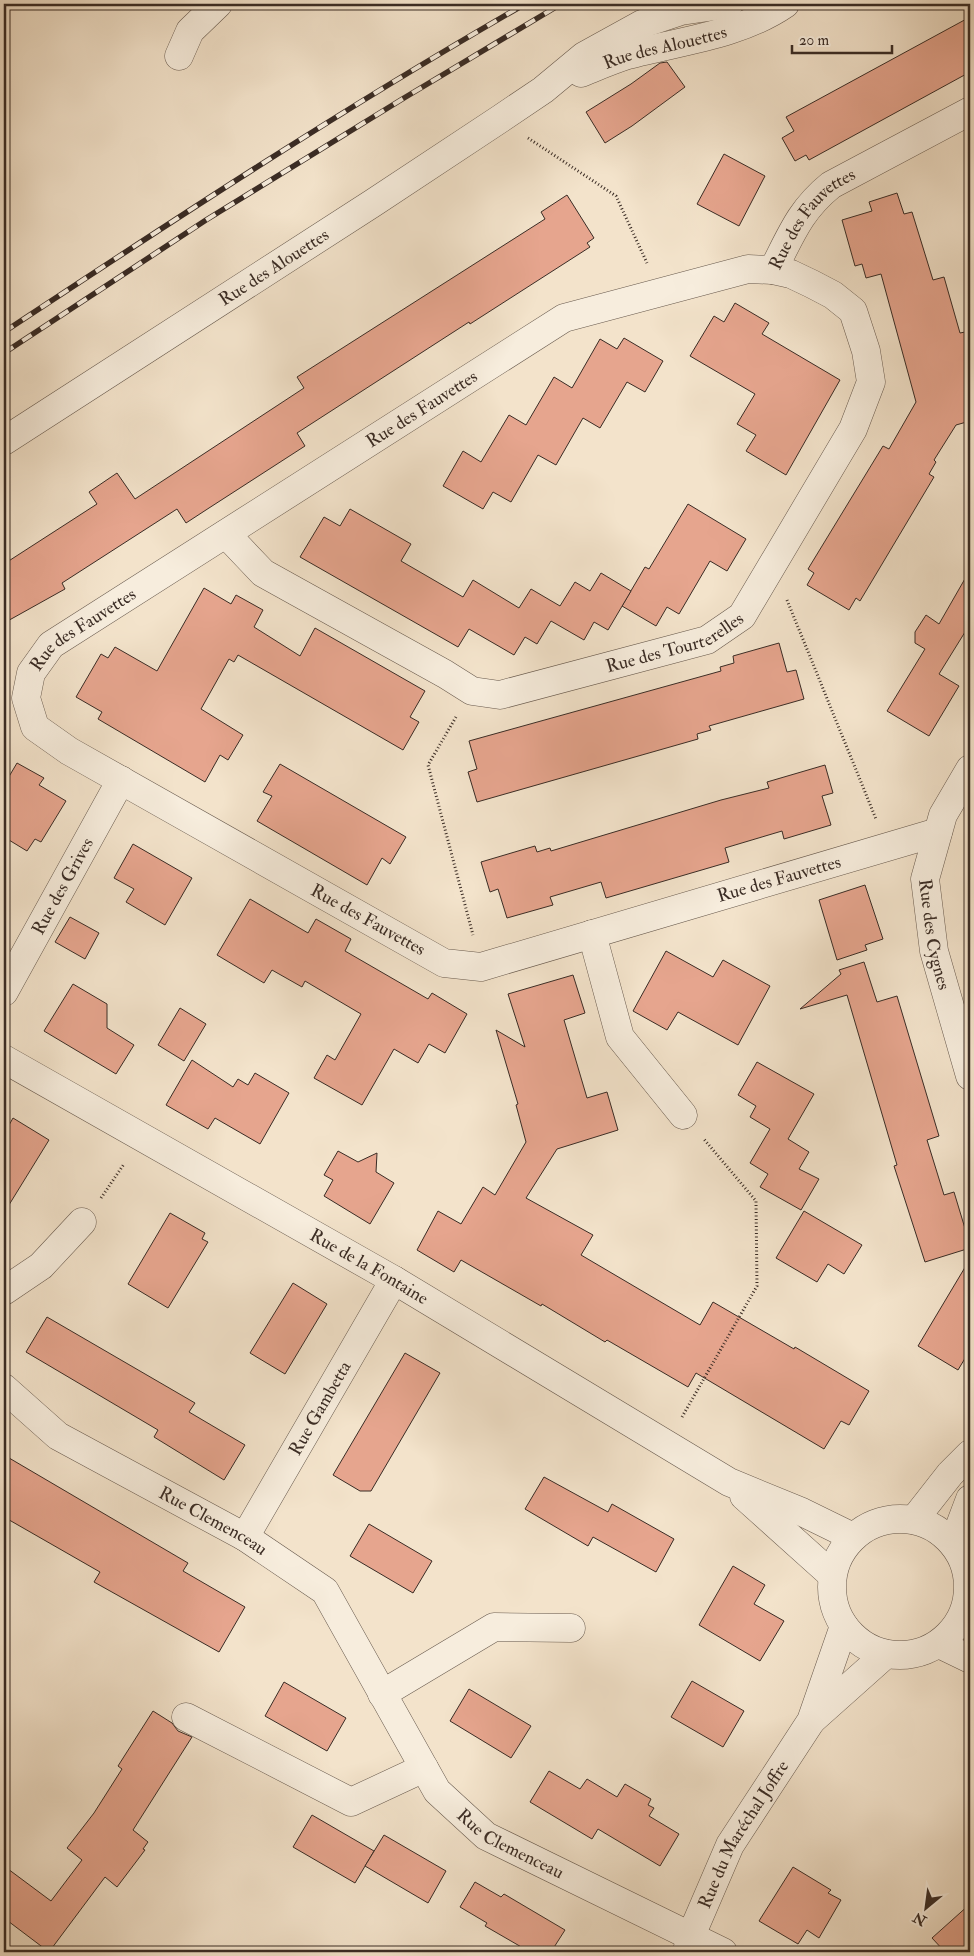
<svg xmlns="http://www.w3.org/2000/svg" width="974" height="1956" viewBox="0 0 974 1956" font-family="'IM FELL Double Pica',serif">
  <rect width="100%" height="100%" fill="#f3e3cb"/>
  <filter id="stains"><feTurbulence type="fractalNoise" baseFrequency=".004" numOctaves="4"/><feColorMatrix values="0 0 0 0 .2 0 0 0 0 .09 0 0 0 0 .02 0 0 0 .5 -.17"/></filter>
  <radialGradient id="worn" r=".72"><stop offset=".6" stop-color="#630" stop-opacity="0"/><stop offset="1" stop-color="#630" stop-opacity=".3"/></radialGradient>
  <g fill="#e6a58e" stroke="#3a2c25">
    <path d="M 970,17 L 970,72 L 809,160 L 806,155 L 795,161 L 782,138 L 794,131 L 786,117 Z"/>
    <path d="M 667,62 L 685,87 L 632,126 L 605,143 L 586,112 L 631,84 L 660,63 Z"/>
    <path d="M 724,154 L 765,176 L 739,226 L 697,204 Z"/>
    <path d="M 897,193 L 904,214 L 912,212 L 933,280 L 944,277 L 960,333 L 965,332 L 970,348 L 970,421 L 956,425 L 934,460 L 936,462 L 929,474 L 934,477 L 860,601 L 856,598 L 849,610 L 807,585 L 814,573 L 808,569 L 883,446 L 889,449 L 916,402 L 881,274 L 866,278 L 862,264 L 855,266 L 842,220 L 872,211 L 869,202 Z"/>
    <path d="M 567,195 L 594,238 L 587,243 L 590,247 L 470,324 L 469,322 L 297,433 L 305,446 L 209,508 L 186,523 L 177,509 L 62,583 L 65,589 L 4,623 L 4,564 L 97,504 L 89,492 L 117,473 L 135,499 L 304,388 L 297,377 L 545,219 L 541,212 Z"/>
    <path d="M 735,303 L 769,323 L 762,334 L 840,380 L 786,475 L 746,451 L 756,435 L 737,424 L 755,394 L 690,356 L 714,316 L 724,322 Z"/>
    <path d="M 624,338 L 663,361 L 645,392 L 627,382 L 600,428 L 583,418 L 556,465 L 538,455 L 511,502 L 493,492 L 483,509 L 443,486 L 463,451 L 481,462 L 509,415 L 526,425 L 554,377 L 572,388 L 600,339 L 617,349 Z"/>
    <path d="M 688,504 L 746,539 L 727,571 L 710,561 L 679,614 L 667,607 L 656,626 L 622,606 L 645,567 L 649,569 Z"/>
    <path d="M 350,509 L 411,544 L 401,561 L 463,597 L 473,580 L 519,608 L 531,589 L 560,606 L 575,582 L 590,591 L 601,573 L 631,591 L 608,630 L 594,622 L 584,640 L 551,621 L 537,644 L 525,637 L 514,655 L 469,629 L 458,647 L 300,557 L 324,517 L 340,526 Z"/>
    <path d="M 970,570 L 970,624 L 939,674 L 959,686 L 929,736 L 887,711 L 925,649 L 915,643 L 915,632 L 926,615 L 939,624 Z"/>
    <path d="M 204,588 L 231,604 L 236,595 L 263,610 L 254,627 L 300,656 L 315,628 L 425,691 L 410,717 L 419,722 L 403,750 L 238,655 L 234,662 L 229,659 L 201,709 L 243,735 L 228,760 L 220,755 L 205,782 L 98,719 L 102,712 L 76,697 L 101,654 L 108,658 L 115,647 L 157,671 Z"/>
    <path d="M 779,643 L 787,672 L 796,670 L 804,699 L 709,726 L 711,730 L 697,734 L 698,739 L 477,802 L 468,772 L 477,769 L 469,741 L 721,671 L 720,667 L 734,663 L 733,656 Z"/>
    <path d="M 17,763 L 44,778 L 39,785 L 66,801 L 41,842 L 35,839 L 27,851 L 4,837 L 4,785 Z"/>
    <path d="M 280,764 L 406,837 L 390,864 L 382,858 L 367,885 L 257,821 L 272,796 L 263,792 Z"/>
    <path d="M 825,765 L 833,793 L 822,796 L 831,825 L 784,839 L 782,831 L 725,848 L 729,862 L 606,898 L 601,882 L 550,897 L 553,905 L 507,918 L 498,889 L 490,892 L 481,862 L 535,846 L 537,852 L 550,848 L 551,851 L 721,800 L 769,788 L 767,782 Z"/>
    <path d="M 133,844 L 192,878 L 165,925 L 126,902 L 134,889 L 114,878 Z"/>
    <path d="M 865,885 L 883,939 L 865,945 L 867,950 L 837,960 L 819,900 Z"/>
    <path d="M 250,899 L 308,933 L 316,919 L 351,939 L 345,951 L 428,999 L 432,993 L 467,1014 L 445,1053 L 429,1044 L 418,1063 L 394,1049 L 362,1105 L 314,1078 L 327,1055 L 335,1060 L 361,1014 L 305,981 L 302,987 L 272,970 L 264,983 L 217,955 Z"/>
    <path d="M 70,917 L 99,933 L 85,959 L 55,942 Z"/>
    <path d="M 666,951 L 713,977 L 723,960 L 770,986 L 738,1045 L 678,1012 L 667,1030 L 633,1011 Z"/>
    <path d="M 864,962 L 877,1002 L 897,996 L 939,1136 L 927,1140 L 944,1195 L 954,1192 L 970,1245 L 970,1248 L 925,1262 L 894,1166 L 897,1165 L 847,995 L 800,1009 L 841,974 L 839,970 Z"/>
    <path d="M 573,975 L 585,1013 L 564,1020 L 587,1098 L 607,1092 L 618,1130 L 557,1149 L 526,1198 L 593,1235 L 581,1255 L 700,1325 L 713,1302 L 794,1349 L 795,1347 L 869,1391 L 849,1425 L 841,1421 L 824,1449 L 696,1373 L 688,1387 L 607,1340 L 605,1342 L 542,1304 L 541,1306 L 461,1260 L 454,1272 L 417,1250 L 438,1211 L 461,1224 L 483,1187 L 495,1195 L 526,1142 L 516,1105 L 518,1104 L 496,1030 L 525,1047 L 508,994 Z"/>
    <path d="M 73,984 L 107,1004 L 107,1028 L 134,1045 L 116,1074 L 44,1031 Z"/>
    <path d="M 180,1008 L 206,1024 L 184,1061 L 158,1045 Z"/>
    <path d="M 192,1060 L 233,1087 L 238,1079 L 248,1085 L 255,1073 L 289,1093 L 260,1144 L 215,1118 L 208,1129 L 166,1105 Z"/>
    <path d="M 757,1062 L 814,1094 L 788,1139 L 809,1152 L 799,1169 L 819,1179 L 801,1210 L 760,1187 L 768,1174 L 750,1163 L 770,1129 L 750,1117 L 756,1106 L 738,1095 Z"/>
    <path d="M 13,1118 L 49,1140 L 4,1213 L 4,1134 Z"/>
    <path d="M 338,1151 L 358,1162 L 377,1153 L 376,1172 L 394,1183 L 370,1224 L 324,1196 L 333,1180 L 324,1175 Z"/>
    <path d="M 804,1211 L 862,1245 L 844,1274 L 828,1264 L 817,1282 L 776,1258 Z"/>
    <path d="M 170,1213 L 205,1233 L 202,1239 L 208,1242 L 168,1308 L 128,1284 Z"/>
    <path d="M 970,1259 L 970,1350 L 958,1370 L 918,1346 Z"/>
    <path d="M 293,1283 L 327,1304 L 285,1374 L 250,1353 Z"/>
    <path d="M 47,1317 L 195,1403 L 189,1412 L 245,1445 L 224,1480 L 154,1437 L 158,1430 L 26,1352 Z"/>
    <path d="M 405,1353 L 440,1373 L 371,1491 L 360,1491 L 333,1475 Z"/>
    <path d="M 4,1455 L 188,1563 L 183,1571 L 245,1607 L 219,1652 L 94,1582 L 100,1572 L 4,1517 Z"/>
    <path d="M 544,1477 L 608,1512 L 612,1504 L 674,1539 L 656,1572 L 593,1537 L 588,1546 L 525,1509 Z"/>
    <path d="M 369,1524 L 432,1561 L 413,1593 L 350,1556 Z"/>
    <path d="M 733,1566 L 765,1585 L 754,1604 L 784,1621 L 760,1661 L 699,1625 Z"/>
    <path d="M 692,1681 L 744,1711 L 723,1747 L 671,1717 Z"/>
    <path d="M 284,1682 L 346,1718 L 327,1751 L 265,1716 Z"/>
    <path d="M 469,1689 L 531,1726 L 511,1758 L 450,1721 Z"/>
    <path d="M 153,1711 L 172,1723 L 178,1731 L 192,1737 L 133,1830 L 148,1842 L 143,1849 L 145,1850 L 117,1887 L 105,1877 L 49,1952 L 4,1918 L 4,1866 L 51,1901 L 82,1860 L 67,1848 L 94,1813 L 122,1769 L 118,1766 Z"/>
    <path d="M 549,1771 L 580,1789 L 587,1779 L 617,1797 L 625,1784 L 651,1799 L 648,1805 L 654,1808 L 649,1816 L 679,1834 L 660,1866 L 598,1829 L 592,1839 L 530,1802 Z"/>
    <path d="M 312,1815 L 374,1851 L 355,1883 L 293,1847 Z"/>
    <path d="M 384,1835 L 446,1871 L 428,1903 L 365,1866 Z"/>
    <path d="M 793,1867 L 831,1890 L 828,1893 L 841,1900 L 819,1938 L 807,1930 L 798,1944 L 759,1921 Z"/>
    <path d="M 475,1882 L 501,1897 L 504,1894 L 565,1930 L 551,1952 L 530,1952 L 485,1926 L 487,1923 L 460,1907 Z"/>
    <path d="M 970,1904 L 970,1952 L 945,1952 L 932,1938 Z"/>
  </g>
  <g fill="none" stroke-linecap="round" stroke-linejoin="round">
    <g stroke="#685a4e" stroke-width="29">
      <g id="minor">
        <path d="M 179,56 L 190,31 L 218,4"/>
        <path id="s1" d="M 581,73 C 596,67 612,60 628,55 C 680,41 740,35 785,4"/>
        <path id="s2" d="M 4,441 L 373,203 L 500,119 L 543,90 L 584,56 L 642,24 L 681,11 L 729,4"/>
        <path id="s3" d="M 226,534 L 263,573 L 445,674 L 472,691 L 500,695 L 707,640 L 742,616 L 853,429 L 871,382 L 866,351 L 853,311 L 833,295 L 812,284 L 791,274 L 773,270"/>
        <path id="s4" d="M 970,769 L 943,815 L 925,879 L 934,951 L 970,1076"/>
        <path id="s5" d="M 938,832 L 481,967 L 444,963 L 69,751 L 35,727 L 26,698 L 31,673 L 51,645 L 564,318 L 748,269 L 773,270 C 791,235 800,210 831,185 L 970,111"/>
        <path d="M 592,934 L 620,1037 L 683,1115"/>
        <path id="s6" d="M 4,992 L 121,780"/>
        <path id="s7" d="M 4,1059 L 394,1280 L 729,1482 L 802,1512 L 853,1537"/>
        <path d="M 4,1291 L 41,1266 L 82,1222"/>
        <path id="s8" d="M 4,1388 L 58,1436 L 245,1537 L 325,1591 L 437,1791 L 486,1836 L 723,1952"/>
        <path d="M 744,1496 L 832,1575"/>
        <circle cx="900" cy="1587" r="68"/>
        <path d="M 914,1520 L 950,1474 L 970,1454"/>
        <path id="s9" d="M 245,1537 L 394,1280"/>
        <path d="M 953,1544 L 970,1499"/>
        <path d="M 939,1644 L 970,1659"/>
        <path d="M 382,1694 L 494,1627 L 571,1628"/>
        <path d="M 186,1717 L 351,1802 L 424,1768"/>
        <path d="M 812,1720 L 886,1654"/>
        <path id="s10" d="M 687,1952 L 690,1938 L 730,1845 L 811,1721 L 844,1626"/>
      </g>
    </g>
    <g stroke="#3a2c25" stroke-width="3" stroke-dasharray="1 2.5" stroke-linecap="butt">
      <path d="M 528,138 L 616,196 L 647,263"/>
      <path d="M 787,600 L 876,819"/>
      <path d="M 456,717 L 428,765 L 473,935"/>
      <path d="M 101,1198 L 124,1164"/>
      <path d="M 682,1417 L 757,1286 L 756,1201 L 703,1138"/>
    </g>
    <use href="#minor" stroke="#f7eddd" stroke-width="28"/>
    <g stroke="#3a2c25" stroke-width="5.5">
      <g id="rail">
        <path d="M 4,332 C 175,219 347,106 525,4"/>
        <path d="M 4,353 L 206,220 L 404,98 L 561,4"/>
      </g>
    </g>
    <use href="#rail" stroke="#f7eddd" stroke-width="4" stroke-dasharray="11" stroke-linecap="butt"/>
  </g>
  <g text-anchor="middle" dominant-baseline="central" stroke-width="4" stroke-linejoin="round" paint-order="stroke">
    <g font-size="18" fill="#3a2c25" stroke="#f7eddd">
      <text stroke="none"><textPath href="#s1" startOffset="88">Rue des Alouettes</textPath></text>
      <text stroke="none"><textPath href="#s5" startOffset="1966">Rue des Fauvettes</textPath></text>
      <text stroke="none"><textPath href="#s2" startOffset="321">Rue des Alouettes</textPath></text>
      <text stroke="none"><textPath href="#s5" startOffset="1516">Rue des Fauvettes</textPath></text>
      <text stroke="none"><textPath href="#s5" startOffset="1111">Rue des Fauvettes</textPath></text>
      <text stroke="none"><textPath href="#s3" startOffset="505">Rue des Tourterelles</textPath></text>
      <text transform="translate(779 879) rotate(-16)">Rue des Fauvettes</text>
      <text stroke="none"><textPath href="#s6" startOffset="121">Rue des Grives</textPath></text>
      <text transform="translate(368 920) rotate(29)">Rue des Fauvettes</text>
      <text stroke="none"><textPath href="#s4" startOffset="176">Rue des Cygnes</textPath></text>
      <text stroke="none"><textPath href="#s7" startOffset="420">Rue de la Fontaine</textPath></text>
      <text stroke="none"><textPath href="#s9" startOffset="149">Rue Gambetta</textPath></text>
      <text stroke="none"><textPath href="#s8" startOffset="249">Rue Clemenceau</textPath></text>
      <text stroke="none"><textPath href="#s10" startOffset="131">Rue du Maréchal Joffre</textPath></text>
      <text stroke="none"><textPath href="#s8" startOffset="702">Rue Clemenceau</textPath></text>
    </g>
  </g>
  <rect width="974" height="1956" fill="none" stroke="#f3e3cb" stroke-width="20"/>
  <rect x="5" y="5" width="964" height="1946" fill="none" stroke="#3a2c25" stroke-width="2.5"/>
  <rect x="10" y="10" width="954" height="1936" fill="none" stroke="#3a2c25"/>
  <g transform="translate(926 1908) rotate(209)" stroke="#f7eddd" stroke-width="4" paint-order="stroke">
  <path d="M0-4L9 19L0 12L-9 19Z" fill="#3a2c25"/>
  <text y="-8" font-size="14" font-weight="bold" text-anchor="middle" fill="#3a2c25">N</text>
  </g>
  <path d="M792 45v8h100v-8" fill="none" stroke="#3a2c25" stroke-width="2.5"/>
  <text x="799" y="45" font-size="15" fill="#3a2c25" stroke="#f7eddd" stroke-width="4" paint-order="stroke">20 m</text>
  <rect width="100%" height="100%" filter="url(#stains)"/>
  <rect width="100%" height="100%" fill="url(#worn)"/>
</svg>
